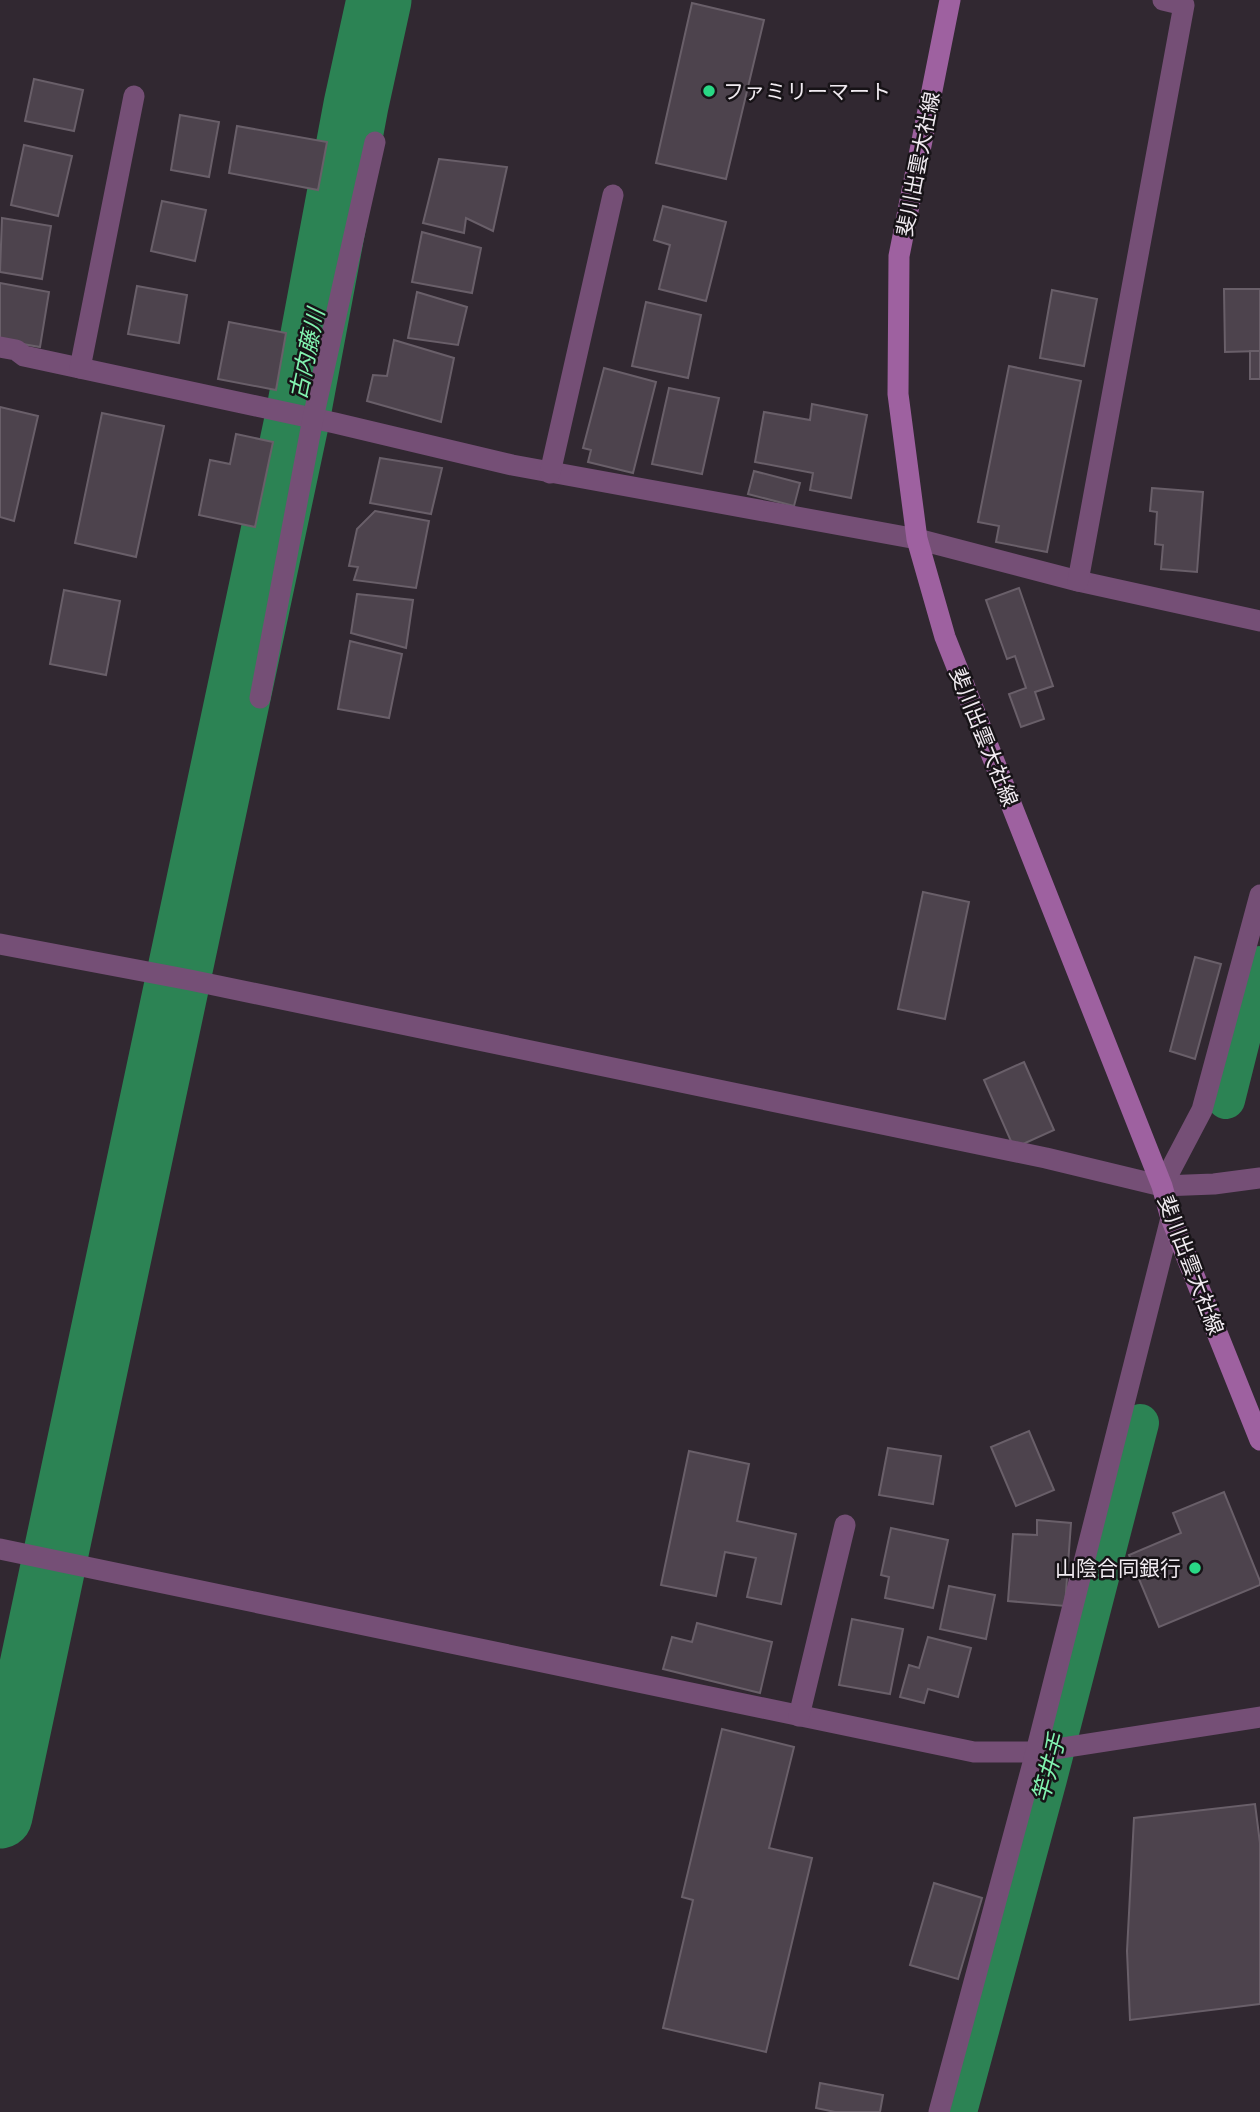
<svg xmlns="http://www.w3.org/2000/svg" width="1260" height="2112" viewBox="0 0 1260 2112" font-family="'Space Grotesk','Noto Sans JP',sans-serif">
  <rect width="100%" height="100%" fill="#312831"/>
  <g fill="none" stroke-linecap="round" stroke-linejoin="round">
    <g stroke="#2c8354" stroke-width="38">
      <path d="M 1226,1100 L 1260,965"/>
      <path d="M 958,2112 L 1048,1779 L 1140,1423"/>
    </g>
    <path stroke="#2c8354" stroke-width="65" d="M 0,1816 L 298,415 L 356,105 L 379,0"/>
  </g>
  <g fill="#4d434d" stroke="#695f69" stroke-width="2">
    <path d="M 692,3 L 764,20 L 726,179 L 656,163 Z"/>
    <path d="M 34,79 L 83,90 L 74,131 L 25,121 Z"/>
    <path d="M 180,115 L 219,122 L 209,177 L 171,170 Z"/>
    <path d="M 237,126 L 327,142 L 318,190 L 229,173 Z"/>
    <path d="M 24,145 L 72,156 L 58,216 L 11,205 Z"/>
    <path d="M 439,159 L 507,167 L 493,231 L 466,218 L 464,233 L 423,223 Z"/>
    <path d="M 162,201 L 206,210 L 195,261 L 151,251 Z"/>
    <path d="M 663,206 L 726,222 L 706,301 L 659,289 L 670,245 L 654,240 Z"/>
    <path d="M 2,218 L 51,226 L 42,279 L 0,272 Z"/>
    <path d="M 422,232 L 481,248 L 472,293 L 412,282 Z"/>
    <path d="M 0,283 L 49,292 L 40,347 L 0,340 Z"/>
    <path d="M 137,286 L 187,295 L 179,343 L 128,334 Z"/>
    <path d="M 1224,289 L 1260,289 L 1260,351 L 1225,352 Z"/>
    <path d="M 1052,290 L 1097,299 L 1084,366 L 1040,358 Z"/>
    <path d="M 417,292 L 467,307 L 458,345 L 408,338 Z"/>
    <path d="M 646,302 L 701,315 L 688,378 L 632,366 Z"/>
    <path d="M 229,322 L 286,333 L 276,390 L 218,379 Z"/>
    <path d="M 394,340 L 454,358 L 441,422 L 367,401 L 373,375 L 387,376 Z"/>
    <rect x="1250" y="351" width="10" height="28"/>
    <path d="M 1009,366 L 1081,381 L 1047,552 L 996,542 L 999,526 L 978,522 Z"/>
    <path d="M 604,368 L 656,382 L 633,473 L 588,462 L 591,450 L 583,448 Z"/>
    <path d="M 669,388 L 719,398 L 702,474 L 652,464 Z"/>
    <path d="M 812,404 L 867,415 L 851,498 L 810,490 L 813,473 L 755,462 L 764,412 L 810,420 Z"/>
    <path d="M 0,407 L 38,416 L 14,521 L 0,517 Z"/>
    <path d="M 102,413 L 164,426 L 136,557 L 75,543 Z"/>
    <path d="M 236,434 L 273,442 L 255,527 L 199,515 L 210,460 L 230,464 Z"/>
    <path d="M 380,458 L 442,468 L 431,514 L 370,503 Z"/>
    <path d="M 754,471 L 800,483 L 794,506 L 748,494 Z"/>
    <path d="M 1152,488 L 1203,492 L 1197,572 L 1161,569 L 1163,545 L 1155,544 L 1157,512 L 1150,511 Z"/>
    <path d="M 375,511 L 429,521 L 416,588 L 354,580 L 358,567 L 349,566 L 357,529 Z"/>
    <path d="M 1019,588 L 1053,686 L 1035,692 L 1044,719 L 1021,727 L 1009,694 L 1026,688 L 1015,656 L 1007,659 L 986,600 Z"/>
    <path d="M 64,590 L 120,601 L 106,675 L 50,664 Z"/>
    <path d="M 357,594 L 413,600 L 406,648 L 351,633 Z"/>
    <path d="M 350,641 L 402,654 L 389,718 L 338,709 Z"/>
    <path d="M 923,892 L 969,902 L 945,1019 L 898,1009 Z"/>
    <path d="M 1195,957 L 1221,964 L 1195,1059 L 1170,1051 Z"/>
    <path d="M 1024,1062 L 1054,1130 L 1014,1148 L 984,1080 Z"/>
    <path d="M 1029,1431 L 1054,1490 L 1016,1506 L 991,1447 Z"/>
    <path d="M 888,1448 L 941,1456 L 933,1504 L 879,1495 Z"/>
    <path d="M 689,1451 L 749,1464 L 737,1521 L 796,1534 L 781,1604 L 747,1597 L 756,1558 L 725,1552 L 716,1596 L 661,1585 Z"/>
    <path d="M 1224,1492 L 1260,1581 L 1260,1585 L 1159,1627 L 1129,1555 L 1181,1533 L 1173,1513 Z"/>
    <path d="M 1037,1520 L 1071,1523 L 1065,1606 L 1008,1601 L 1013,1534 L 1037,1535 Z"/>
    <path d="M 891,1528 L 948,1540 L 933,1608 L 885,1598 L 889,1577 L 881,1575 Z"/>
    <path d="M 949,1586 L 995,1595 L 986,1639 L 940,1629 Z"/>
    <path d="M 852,1619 L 903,1629 L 890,1694 L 839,1685 Z"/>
    <path d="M 697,1623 L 772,1642 L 760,1693 L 663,1669 L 672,1637 L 692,1642 Z"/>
    <path d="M 928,1637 L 971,1648 L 958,1697 L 928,1689 L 924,1703 L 900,1697 L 909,1665 L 919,1668 Z"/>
    <path d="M 722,1729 L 794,1747 L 769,1848 L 812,1858 L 766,2052 L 663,2028 L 693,1900 L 682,1897 Z"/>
    <path d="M 1255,1804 L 1260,1843 L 1260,2004 L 1130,2020 L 1127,1951 L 1134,1818 Z"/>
    <path d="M 934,1883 L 982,1898 L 958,1979 L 910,1965 Z"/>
    <path d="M 820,2083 L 883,2095 L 880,2112 L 835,2112 L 816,2108 Z"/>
  </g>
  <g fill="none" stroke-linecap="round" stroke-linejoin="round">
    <g stroke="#754f76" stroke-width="21">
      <path d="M 0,347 L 16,350 L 24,356 L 335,423 L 512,465 L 917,539 L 1078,581 L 1260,621"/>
      <path d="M 80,368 L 134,96"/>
      <path d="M 550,473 L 613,195"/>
      <path d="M 1078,581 L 1184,5 L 1163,0"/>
      <path d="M 260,698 L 313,418 L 375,142"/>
      <path d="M 0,944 L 190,980 L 1046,1158 L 1162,1186 L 1214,1184 L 1260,1178"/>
      <path d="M 1162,1186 L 1202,1110 L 1260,895"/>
      <path d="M 0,1549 L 974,1752 L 1036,1752 L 1260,1717"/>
      <path d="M 799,1716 L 845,1525"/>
      <path d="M 939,2112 L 1036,1752 L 1171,1218"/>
    </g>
    <path stroke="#9e61a0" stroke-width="21" d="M 950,0 L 899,256 L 898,394 L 917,539 L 945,637 L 1162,1186 L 1171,1218 L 1260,1440"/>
  </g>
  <g fill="#29d885" stroke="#171317" stroke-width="2.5">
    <circle cx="709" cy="91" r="7"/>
    <circle cx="1195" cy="1568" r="7"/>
  </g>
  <g text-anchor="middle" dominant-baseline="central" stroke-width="5" stroke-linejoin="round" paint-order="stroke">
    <g font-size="21" fill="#f1ebf1" stroke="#171317" text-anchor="start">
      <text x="723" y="91">ファミリーマート</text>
      <text x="1181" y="1568" text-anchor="end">山陰合同銀行</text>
    </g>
    <g font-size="21" fill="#f1ebf1" stroke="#171317">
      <text transform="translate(918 164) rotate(-79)">斐川出雲大社線</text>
      <text transform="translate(984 737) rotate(68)">斐川出雲大社線</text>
      <text transform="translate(1191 1265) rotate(69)">斐川出雲大社線</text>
    </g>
    <g font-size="23" font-style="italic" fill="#82f3b0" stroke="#171317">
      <text transform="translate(307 354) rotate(-78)">古内藤川</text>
      <text transform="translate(1049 1768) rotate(-75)">竿井手</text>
    </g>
  </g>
</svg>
